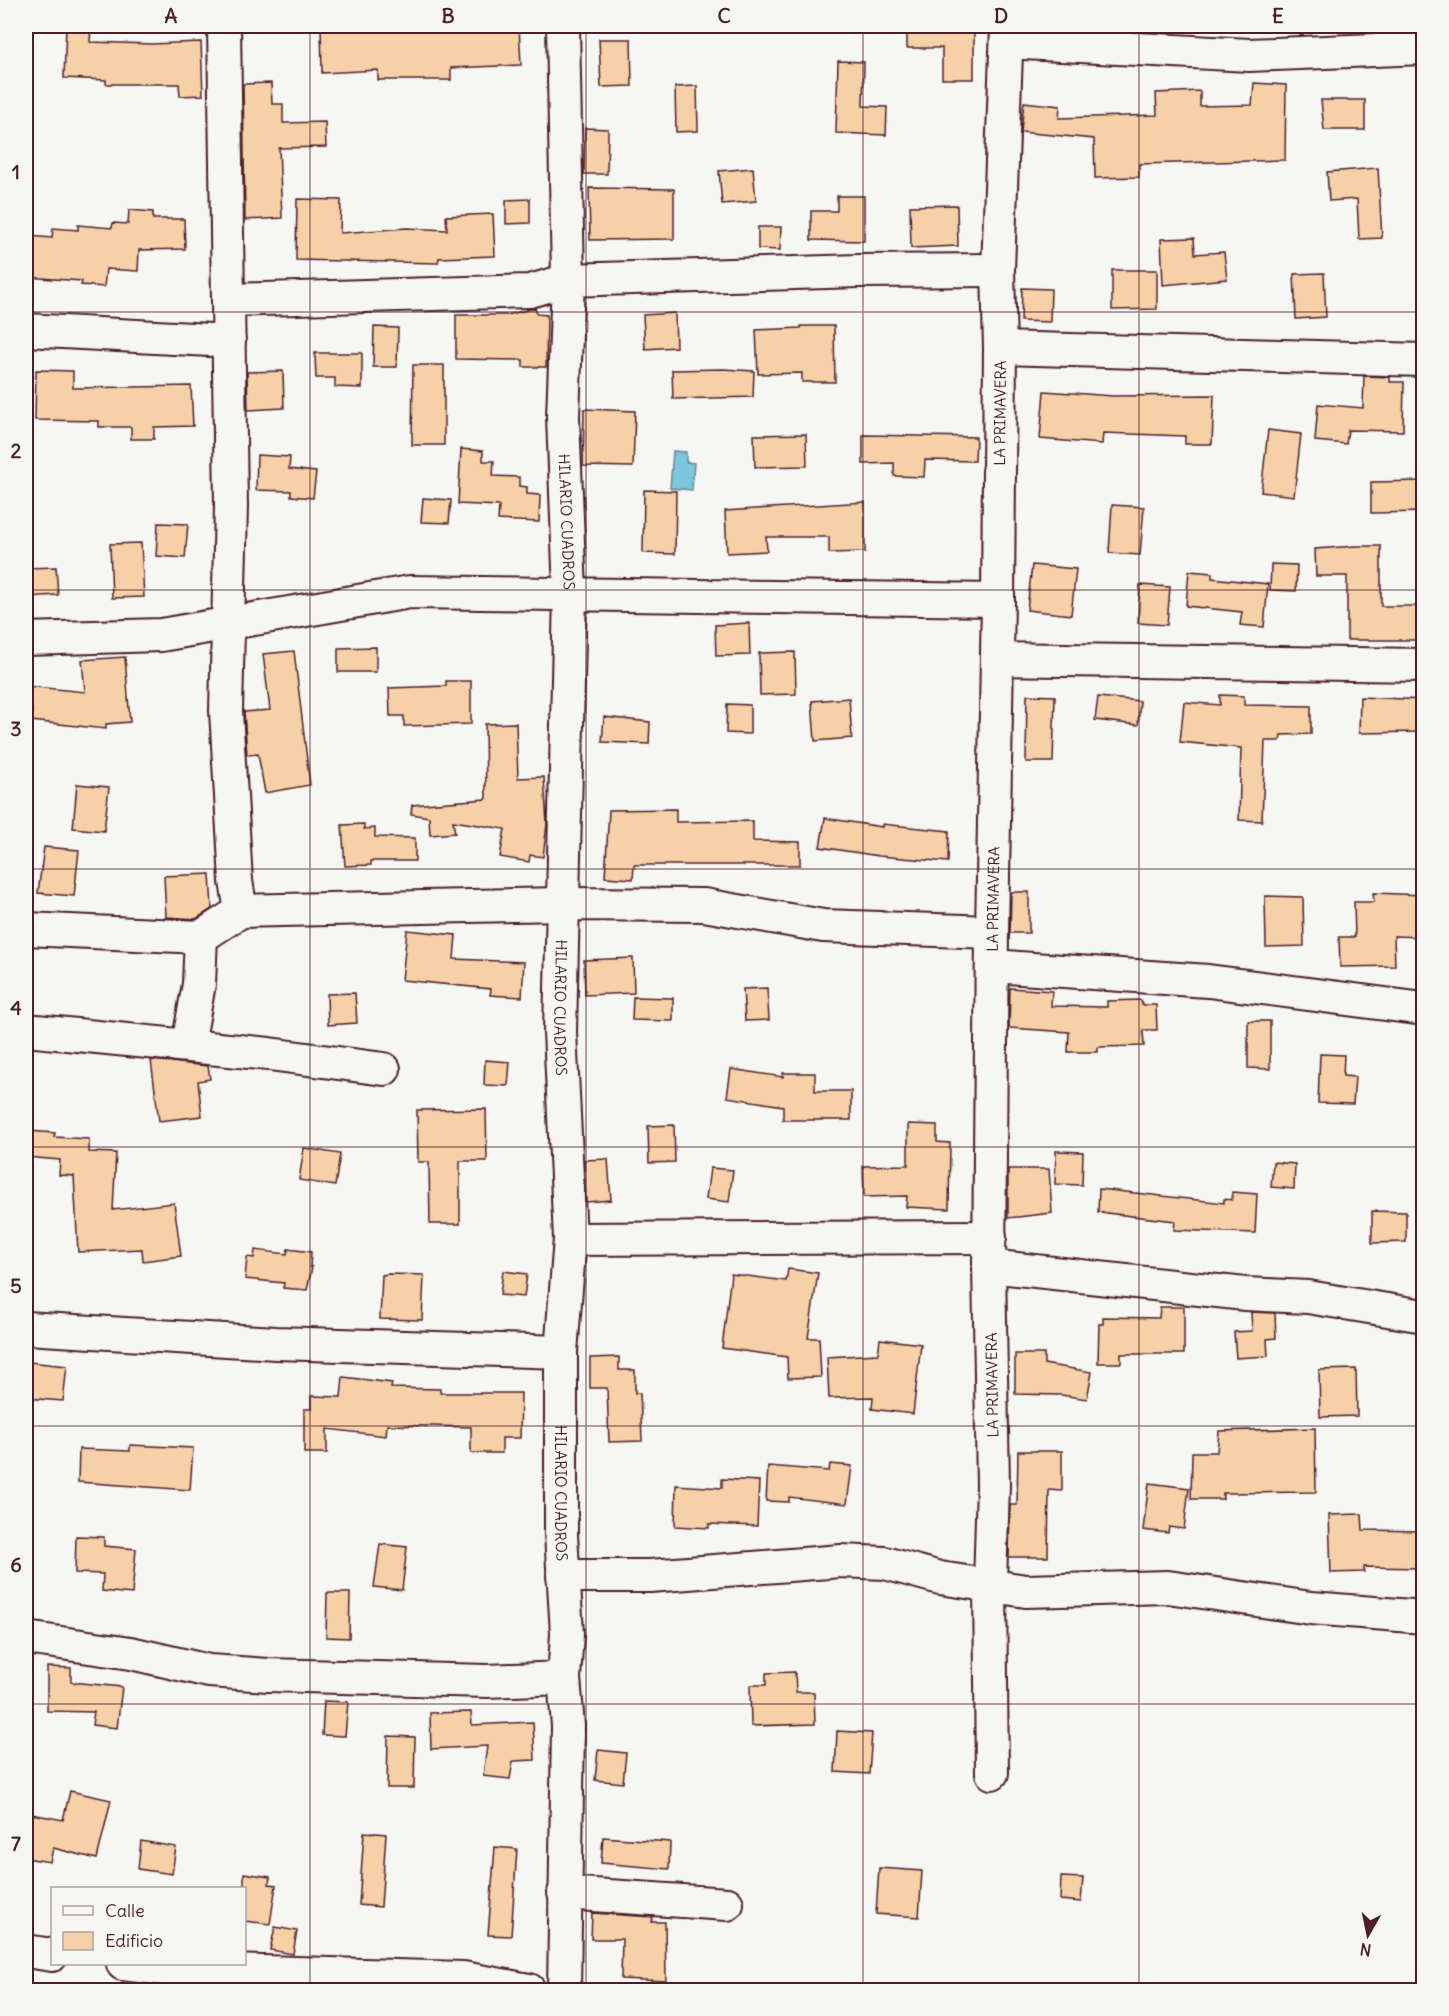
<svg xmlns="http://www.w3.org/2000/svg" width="1449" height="2016" viewBox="0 0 1449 2016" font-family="Delius,sans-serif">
  <rect width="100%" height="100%" fill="#f6f6f2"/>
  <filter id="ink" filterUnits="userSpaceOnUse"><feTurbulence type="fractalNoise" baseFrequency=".0167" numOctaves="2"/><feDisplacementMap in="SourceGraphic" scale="12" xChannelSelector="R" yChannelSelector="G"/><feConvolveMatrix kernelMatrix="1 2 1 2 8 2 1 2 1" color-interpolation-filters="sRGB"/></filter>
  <g filter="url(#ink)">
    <path fill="#7bc7db" stroke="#678495" stroke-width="1.5" d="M 673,451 L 686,452 L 686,462 L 694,463 L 692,490 L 670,488 Z"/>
    <g fill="#f6d0a6" stroke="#4a1f2b" stroke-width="1.5">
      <path d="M 66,26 L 91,26 L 90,42 L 151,44 L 201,42 L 203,95 L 180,96 L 179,84 L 106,84 L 106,80 L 64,78 Z"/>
      <path d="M 321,26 L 519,26 L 521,65 L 451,68 L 451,80 L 378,80 L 378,70 L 322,73 Z"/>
      <path d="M 907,26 L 974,26 L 974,79 L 942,79 L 942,48 L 907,48 Z"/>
      <path d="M 599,39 L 631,39 L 632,86 L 601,87 Z"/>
      <path d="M 838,61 L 864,62 L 863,106 L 887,107 L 886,135 L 836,133 Z"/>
      <path d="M 271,83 L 272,104 L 283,104 L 283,123 L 325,122 L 326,147 L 279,148 L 282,218 L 245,220 L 243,84 Z"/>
      <path d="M 1254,83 L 1286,85 L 1285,160 L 1139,164 L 1139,177 L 1095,178 L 1094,139 L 1021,132 L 1024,102 L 1060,106 L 1059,118 L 1157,115 L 1156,93 L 1200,91 L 1200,106 L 1252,105 Z"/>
      <path d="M 697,86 L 698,131 L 676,132 L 675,87 Z"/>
      <path d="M 1321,100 L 1365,100 L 1365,130 L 1324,130 Z"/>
      <path d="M 585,128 L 608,129 L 607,174 L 584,174 Z"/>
      <path d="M 753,168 L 756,201 L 722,204 L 719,171 Z"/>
      <path d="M 1378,168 L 1382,238 L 1359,239 L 1357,199 L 1329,201 L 1327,172 Z"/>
      <path d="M 589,188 L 674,189 L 674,239 L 590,240 Z"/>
      <path d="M 837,196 L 864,196 L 864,241 L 811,240 L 811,211 L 837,211 Z"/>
      <path d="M 297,199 L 341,200 L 340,233 L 407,228 L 447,230 L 446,216 L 493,214 L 495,256 L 439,258 L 438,263 L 296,260 Z"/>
      <path d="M 530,199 L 530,223 L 506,224 L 506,200 Z"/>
      <path d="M 957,205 L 958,246 L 911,248 L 910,206 Z"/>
      <path d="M 129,210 L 153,212 L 153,219 L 184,219 L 185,249 L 139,250 L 138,271 L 106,269 L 104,287 L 81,285 L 82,281 L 26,277 L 29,236 L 52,238 L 53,228 L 78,230 L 78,225 L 112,228 L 113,223 L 128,224 Z"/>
      <path d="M 758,227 L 781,227 L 780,250 L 758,249 Z"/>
      <path d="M 1194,238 L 1195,254 L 1224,252 L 1227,279 L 1163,285 L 1161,239 Z"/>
      <path d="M 1112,270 L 1157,270 L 1157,309 L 1112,310 Z"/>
      <path d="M 1324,273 L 1326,317 L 1296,319 L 1294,274 Z"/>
      <path d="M 1022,288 L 1051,289 L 1050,322 L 1021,321 Z"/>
      <path d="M 535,308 L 537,314 L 547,315 L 546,367 L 523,367 L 523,360 L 456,359 L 456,315 L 507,315 Z"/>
      <path d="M 675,313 L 676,347 L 645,349 L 643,315 Z"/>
      <path d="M 801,326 L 834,326 L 835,382 L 802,382 L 802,373 L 758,374 L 756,330 L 801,328 Z"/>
      <path d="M 374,327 L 398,328 L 397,367 L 373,367 Z"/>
      <path d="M 315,353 L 362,353 L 362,388 L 335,387 L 335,378 L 316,378 Z"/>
      <path d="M 413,365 L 444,365 L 444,445 L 412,445 Z"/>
      <path d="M 723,369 L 754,371 L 753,397 L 673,399 L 672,370 Z"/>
      <path d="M 36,370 L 73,371 L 73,388 L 191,386 L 193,426 L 154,427 L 154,439 L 131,439 L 131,427 L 99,427 L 99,421 L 35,420 Z"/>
      <path d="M 283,371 L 284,408 L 248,410 L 247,372 Z"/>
      <path d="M 1364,376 L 1390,377 L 1390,382 L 1404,382 L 1403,431 L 1348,430 L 1346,444 L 1315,441 L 1318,404 L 1363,408 Z"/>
      <path d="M 1044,391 L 1113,396 L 1214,395 L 1212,444 L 1185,444 L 1185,436 L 1103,433 L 1102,444 L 1040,439 Z"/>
      <path d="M 584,409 L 635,411 L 633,467 L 583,466 Z"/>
      <path d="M 1268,430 L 1301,434 L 1294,496 L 1261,492 Z"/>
      <path d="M 806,434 L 807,466 L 755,467 L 754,435 Z"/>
      <path d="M 863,435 L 976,437 L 975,461 L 925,460 L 924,477 L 894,476 L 894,463 L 863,464 Z"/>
      <path d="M 461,449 L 483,451 L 483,461 L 494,461 L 493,476 L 519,477 L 519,486 L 527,487 L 527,494 L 540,495 L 539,522 L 498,520 L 499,506 L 458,504 Z"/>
      <path d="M 257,455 L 290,457 L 289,469 L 316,472 L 313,498 L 291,496 L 291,491 L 256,490 Z"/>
      <path d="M 1424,481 L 1424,512 L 1371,513 L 1371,482 Z"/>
      <path d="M 644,490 L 676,491 L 675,554 L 643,553 Z"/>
      <path d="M 423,498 L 451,500 L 449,523 L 421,522 Z"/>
      <path d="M 865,502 L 865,552 L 829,553 L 829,537 L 766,537 L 767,551 L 727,553 L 725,511 Z"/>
      <path d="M 1112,505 L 1144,507 L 1140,555 L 1109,553 Z"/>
      <path d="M 158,523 L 188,524 L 185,558 L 156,556 Z"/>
      <path d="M 141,543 L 144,597 L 112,598 L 110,544 Z"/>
      <path d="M 1356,546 L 1381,546 L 1381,606 L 1422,606 L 1421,640 L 1347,640 L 1347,576 L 1316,576 L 1315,549 Z"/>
      <path d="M 1271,564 L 1297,565 L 1296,591 L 1270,590 Z"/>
      <path d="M 1032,565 L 1076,569 L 1071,615 L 1027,610 Z"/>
      <path d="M 56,567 L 58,595 L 26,597 L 26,568 Z"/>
      <path d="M 1189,571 L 1212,573 L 1212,578 L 1268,584 L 1264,627 L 1240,625 L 1242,612 L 1186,606 Z"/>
      <path d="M 1140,585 L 1170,587 L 1167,625 L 1138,623 Z"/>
      <path d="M 749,623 L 750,655 L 716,656 L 715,625 Z"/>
      <path d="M 376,647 L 376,672 L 338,672 L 338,648 Z"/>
      <path d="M 294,651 L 310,785 L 265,793 L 258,754 L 247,755 L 244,712 L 270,710 L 263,654 Z"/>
      <path d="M 795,652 L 796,694 L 760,695 L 759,653 Z"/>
      <path d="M 125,657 L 130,722 L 106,724 L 106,729 L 31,721 L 32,709 L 26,708 L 26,686 L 85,692 L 82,660 Z"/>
      <path d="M 446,681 L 471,681 L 471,724 L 404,726 L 404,716 L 390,716 L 389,688 L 446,686 Z"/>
      <path d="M 1027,695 L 1055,696 L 1053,762 L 1026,762 Z"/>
      <path d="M 1220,695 L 1244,696 L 1244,705 L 1311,706 L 1311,734 L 1281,735 L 1280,741 L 1265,741 L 1262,821 L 1239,820 L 1241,748 L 1180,742 L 1184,702 L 1220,705 Z"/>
      <path d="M 1098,697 L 1140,701 L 1138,725 L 1095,720 Z"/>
      <path d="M 1360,697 L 1424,700 L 1424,732 L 1359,733 Z"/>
      <path d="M 849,698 L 852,738 L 815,741 L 812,701 Z"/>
      <path d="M 727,704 L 750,705 L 750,734 L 726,733 Z"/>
      <path d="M 604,717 L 650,722 L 649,744 L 602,742 Z"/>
      <path d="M 516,723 L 518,778 L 544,777 L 547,824 L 543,857 L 530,855 L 529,862 L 500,857 L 505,829 L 453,821 L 455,833 L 430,835 L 429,817 L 411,814 L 412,805 L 486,799 L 485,724 Z"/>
      <path d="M 77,784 L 109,787 L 104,831 L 73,828 Z"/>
      <path d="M 676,809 L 676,822 L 753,821 L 753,841 L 800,842 L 800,865 L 634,865 L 633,879 L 605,877 L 609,810 Z"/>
      <path d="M 825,818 L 882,827 L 882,824 L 949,831 L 948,862 L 879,856 L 820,847 Z"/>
      <path d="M 364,824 L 364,829 L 375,828 L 375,837 L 415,838 L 415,861 L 371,861 L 371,865 L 345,866 L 342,825 Z"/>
      <path d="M 44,847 L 79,850 L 74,896 L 38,893 Z"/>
      <path d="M 210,874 L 212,909 L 196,919 L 166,917 L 164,876 Z"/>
      <path d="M 1011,892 L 1029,892 L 1029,933 L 1010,933 Z"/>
      <path d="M 1373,893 L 1424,895 L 1424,937 L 1394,936 L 1395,966 L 1340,967 L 1339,937 L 1355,937 L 1354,902 L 1374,902 Z"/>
      <path d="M 1265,896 L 1303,897 L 1304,946 L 1266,947 Z"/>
      <path d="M 407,930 L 456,935 L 454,959 L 524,962 L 522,997 L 490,995 L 491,989 L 402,980 Z"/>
      <path d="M 633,958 L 634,993 L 585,995 L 584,960 Z"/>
      <path d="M 767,988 L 769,1020 L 745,1021 L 743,989 Z"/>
      <path d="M 1010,988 L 1052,991 L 1051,1006 L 1107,1007 L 1107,1001 L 1141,1000 L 1142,1005 L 1156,1005 L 1157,1030 L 1143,1030 L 1144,1046 L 1098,1047 L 1098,1052 L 1068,1052 L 1069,1032 L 1009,1028 Z"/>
      <path d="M 355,993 L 357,1023 L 328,1025 L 327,994 Z"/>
      <path d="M 633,997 L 673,998 L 673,1021 L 632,1020 Z"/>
      <path d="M 1248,1021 L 1270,1021 L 1270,1069 L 1248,1068 Z"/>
      <path d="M 1320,1054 L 1344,1055 L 1343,1076 L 1355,1077 L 1353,1104 L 1318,1103 Z"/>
      <path d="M 151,1060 L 208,1066 L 210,1079 L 198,1081 L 202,1116 L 159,1121 Z"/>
      <path d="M 485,1060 L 510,1062 L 508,1086 L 484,1085 Z"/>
      <path d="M 731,1069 L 783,1077 L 783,1073 L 815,1073 L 815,1091 L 851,1091 L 851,1120 L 783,1120 L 783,1106 L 727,1097 Z"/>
      <path d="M 486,1109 L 487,1161 L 460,1161 L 460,1224 L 430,1224 L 429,1162 L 418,1162 L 417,1110 Z"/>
      <path d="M 908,1124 L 937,1125 L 937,1142 L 950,1143 L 949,1209 L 906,1207 L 907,1196 L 864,1197 L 863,1166 L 908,1165 Z"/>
      <path d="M 674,1125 L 675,1162 L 649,1163 L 648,1126 Z"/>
      <path d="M 28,1131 L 55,1133 L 54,1137 L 89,1139 L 89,1152 L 116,1153 L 113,1210 L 174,1203 L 181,1256 L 143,1261 L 142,1249 L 78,1252 L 74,1176 L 59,1175 L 60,1160 L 26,1157 Z"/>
      <path d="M 304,1148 L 340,1154 L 335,1186 L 299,1180 Z"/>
      <path d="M 1056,1151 L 1083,1152 L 1082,1185 L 1055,1184 Z"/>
      <path d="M 608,1159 L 611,1200 L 586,1202 L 584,1160 Z"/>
      <path d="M 1273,1162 L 1295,1164 L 1294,1189 L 1271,1187 Z"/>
      <path d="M 710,1168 L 733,1170 L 729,1202 L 706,1199 Z"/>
      <path d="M 1008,1169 L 1049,1169 L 1052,1213 L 1008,1218 Z"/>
      <path d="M 1099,1189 L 1224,1203 L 1224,1199 L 1232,1200 L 1232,1192 L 1257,1194 L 1255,1233 L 1174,1230 L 1175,1221 L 1098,1212 Z"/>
      <path d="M 1372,1211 L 1406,1212 L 1406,1242 L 1372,1243 Z"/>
      <path d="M 288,1249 L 311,1252 L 310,1267 L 312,1267 L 307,1290 L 283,1288 L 284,1283 L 245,1279 L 247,1257 L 254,1258 L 255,1250 L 287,1254 Z"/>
      <path d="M 788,1269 L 818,1273 L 808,1338 L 819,1338 L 821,1377 L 788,1378 L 787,1357 L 722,1348 L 731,1274 L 786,1281 Z"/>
      <path d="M 503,1271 L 527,1274 L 524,1297 L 500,1295 Z"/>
      <path d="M 388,1274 L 424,1275 L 422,1320 L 380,1319 L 382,1275 Z"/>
      <path d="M 1160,1307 L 1184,1307 L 1184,1354 L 1121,1354 L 1121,1363 L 1098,1363 L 1099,1324 L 1103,1324 L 1103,1317 L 1159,1318 Z"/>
      <path d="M 1251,1312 L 1275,1313 L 1276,1338 L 1267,1339 L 1268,1356 L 1236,1358 L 1234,1332 L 1252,1331 Z"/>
      <path d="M 880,1339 L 921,1344 L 913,1414 L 872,1409 L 873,1397 L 829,1398 L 827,1357 L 878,1354 Z"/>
      <path d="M 1015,1354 L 1044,1354 L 1044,1364 L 1092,1372 L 1087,1399 L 1061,1395 L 1015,1394 Z"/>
      <path d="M 619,1357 L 619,1370 L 635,1370 L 635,1393 L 640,1393 L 642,1441 L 609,1442 L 607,1388 L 590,1388 L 590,1358 Z"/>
      <path d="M 28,1362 L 67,1366 L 63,1401 L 26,1398 Z"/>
      <path d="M 1356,1369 L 1357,1416 L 1320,1417 L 1319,1370 Z"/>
      <path d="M 343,1377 L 392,1383 L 391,1388 L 440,1389 L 440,1393 L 521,1393 L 520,1438 L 502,1438 L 502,1453 L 471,1453 L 471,1427 L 387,1425 L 386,1436 L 327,1429 L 327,1453 L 304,1453 L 304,1409 L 311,1409 L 311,1396 L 341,1397 Z"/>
      <path d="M 1315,1428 L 1316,1492 L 1223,1493 L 1223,1499 L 1191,1499 L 1192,1452 L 1217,1452 L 1219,1431 Z"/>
      <path d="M 130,1445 L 193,1448 L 190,1490 L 78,1482 L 79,1449 L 130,1451 Z"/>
      <path d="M 1018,1451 L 1062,1451 L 1062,1491 L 1049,1490 L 1048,1557 L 1009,1557 L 1010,1505 L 1017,1505 Z"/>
      <path d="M 830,1464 L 852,1466 L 847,1504 L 789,1497 L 789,1502 L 766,1501 L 768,1466 L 829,1471 Z"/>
      <path d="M 722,1479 L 759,1481 L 757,1526 L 709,1524 L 709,1528 L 675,1526 L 676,1485 L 722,1488 Z"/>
      <path d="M 1149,1483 L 1189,1488 L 1184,1529 L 1169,1527 L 1168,1533 L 1143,1530 Z"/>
      <path d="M 1362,1514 L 1363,1530 L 1424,1531 L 1424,1568 L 1364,1567 L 1364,1572 L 1331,1573 L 1329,1515 Z"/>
      <path d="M 76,1536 L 104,1537 L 104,1546 L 136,1549 L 132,1594 L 102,1591 L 103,1574 L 75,1573 Z"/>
      <path d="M 380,1544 L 407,1547 L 402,1590 L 374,1587 Z"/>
      <path d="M 327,1593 L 350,1593 L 349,1638 L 326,1637 Z"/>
      <path d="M 47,1667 L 71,1668 L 71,1682 L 122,1687 L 117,1728 L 92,1725 L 94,1712 L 47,1711 Z"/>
      <path d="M 795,1672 L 796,1692 L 814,1692 L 815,1724 L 751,1726 L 750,1685 L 766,1685 L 766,1673 Z"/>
      <path d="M 324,1701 L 348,1702 L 345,1736 L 322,1735 Z"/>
      <path d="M 471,1712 L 472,1725 L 533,1722 L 535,1760 L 513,1761 L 510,1779 L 483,1776 L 487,1746 L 431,1749 L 430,1713 Z"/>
      <path d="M 837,1731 L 872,1733 L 869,1774 L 835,1772 Z"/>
      <path d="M 388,1736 L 415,1737 L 414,1788 L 387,1788 Z"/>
      <path d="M 598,1750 L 626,1753 L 623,1783 L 595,1780 Z"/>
      <path d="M 70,1791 L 111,1800 L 97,1859 L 53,1848 L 50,1862 L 26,1858 L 26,1813 L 63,1820 Z"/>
      <path d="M 364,1832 L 386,1834 L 381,1907 L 359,1905 Z"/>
      <path d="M 603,1837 L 670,1842 L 669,1869 L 601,1863 Z"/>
      <path d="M 141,1841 L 176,1847 L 172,1874 L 138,1869 Z"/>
      <path d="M 495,1847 L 517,1849 L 511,1936 L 488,1935 Z"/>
      <path d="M 879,1868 L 922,1871 L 919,1917 L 876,1914 Z"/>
      <path d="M 244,1873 L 270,1877 L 269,1884 L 276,1885 L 270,1924 L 244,1921 Z"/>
      <path d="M 1061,1877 L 1083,1878 L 1081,1902 L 1060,1900 Z"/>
      <path d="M 592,1913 L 653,1917 L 652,1922 L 665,1922 L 666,1981 L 621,1979 L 622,1939 L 591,1939 Z"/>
      <path d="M 275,1927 L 297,1931 L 293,1954 L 270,1950 Z"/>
    </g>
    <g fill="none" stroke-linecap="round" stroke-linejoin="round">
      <g stroke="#4a1f2b" stroke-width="36">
        <g id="minor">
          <path id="s1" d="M 563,26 L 568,280 L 563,417 L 570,593 L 560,1032 L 570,1239 L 561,1352 L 561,1534 L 567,1634 L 564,1678 L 568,1726 L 564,1990"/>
          <path d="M 1007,42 L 1249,55 L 1424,48"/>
          <path d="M 228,300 L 530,291 L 568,280 L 859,271 L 998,270"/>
          <path d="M 26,330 L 229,341"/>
          <path d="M 1000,348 L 1424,360"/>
          <path d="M 26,639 L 161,635 L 410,592 L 998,600"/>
          <path d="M 997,659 L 1424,665"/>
          <path d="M 241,911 L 562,904 L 704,905 L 823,926 L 992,932"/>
          <path d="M 26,929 L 201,937"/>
          <path d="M 992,966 L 1208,981 L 1424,1009"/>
          <path d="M 26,1030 L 269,1054 L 384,1069"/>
          <path d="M 188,1045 L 199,984 L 201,937 L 241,911 L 236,881 L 226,711 L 231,506 L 224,26"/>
          <path d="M 570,1239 L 990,1237"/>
          <path d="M 989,1266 L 1245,1294 L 1308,1297 L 1424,1316"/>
          <path d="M 26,1328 L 276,1343 L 561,1352"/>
          <path d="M 563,1576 L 650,1576 L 841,1561 L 885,1563 L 940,1578 L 1026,1591 L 1168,1587 L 1311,1608 L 1424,1617"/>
          <path d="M 26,1638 L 131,1653 L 209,1671 L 268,1675 L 487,1681 L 564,1678"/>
          <path id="s2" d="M 992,1773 L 990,1585 L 993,1485 L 989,1266 L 992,932 L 998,600 L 1000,348 L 998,270 L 1007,26"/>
          <path d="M 564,1893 L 727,1904"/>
          <path d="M 26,1951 L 52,1955"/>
          <path d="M 123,1964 L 165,1969 L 463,1978 L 529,1990"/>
        </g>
      </g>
      <use href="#minor" stroke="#f6f6f2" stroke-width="32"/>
    </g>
  </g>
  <path fill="none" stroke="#4a1f2b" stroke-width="1.5" stroke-opacity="0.55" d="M 310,26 L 310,1990M 586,26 L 586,1990M 863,26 L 863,1990M 1139,26 L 1139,1990M 26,312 L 1424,312M 26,590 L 1424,590M 26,869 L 1424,869M 26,1147 L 1424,1147M 26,1426 L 1424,1426M 26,1704 L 1424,1704"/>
  <g text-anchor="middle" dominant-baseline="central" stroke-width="6" stroke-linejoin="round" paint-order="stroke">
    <g font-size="15" fill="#4a1f2b" stroke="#f6f6f2">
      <text stroke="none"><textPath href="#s2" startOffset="1360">LA PRIMAVERA</textPath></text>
      <text stroke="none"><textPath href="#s1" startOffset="496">HILARIO CUADROS</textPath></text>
      <text stroke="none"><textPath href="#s2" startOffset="874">LA PRIMAVERA</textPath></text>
      <text stroke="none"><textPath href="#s1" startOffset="982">HILARIO CUADROS</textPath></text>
      <text transform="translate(992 1385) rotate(-91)">LA PRIMAVERA</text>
      <text stroke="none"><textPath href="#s1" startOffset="1468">HILARIO CUADROS</textPath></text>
    </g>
  </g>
  <rect width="1449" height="2016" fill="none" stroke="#f6f6f2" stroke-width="66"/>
  <rect x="51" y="1887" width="195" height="78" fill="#f6f6f2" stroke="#b1a0a2" stroke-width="1.5"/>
  <rect x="63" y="1906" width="30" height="9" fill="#f6f6f2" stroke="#b1a0a2" stroke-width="1.5"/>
  <text x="105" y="1917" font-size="18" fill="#4a1f2b">Calle</text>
  <rect x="63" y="1932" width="30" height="18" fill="#f6d0a6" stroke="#b1a0a2" stroke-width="1.5"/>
  <text x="105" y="1947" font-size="18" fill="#4a1f2b">Edificio</text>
  <g transform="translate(1368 1935) rotate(189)" stroke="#f6f6f2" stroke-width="4.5" paint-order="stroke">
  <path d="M0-4.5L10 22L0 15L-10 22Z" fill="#4a1f2b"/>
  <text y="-9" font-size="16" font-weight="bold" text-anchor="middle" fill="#4a1f2b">N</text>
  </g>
  <rect x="33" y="33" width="1383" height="1950" fill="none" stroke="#4a1f2b" stroke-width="2"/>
  <g font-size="20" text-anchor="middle" font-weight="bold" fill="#4a1f2b">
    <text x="171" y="23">A</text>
    <text x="448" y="23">B</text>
    <text x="724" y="23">C</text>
    <text x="1001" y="23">D</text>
    <text x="1278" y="23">E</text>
    <text x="16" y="179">1</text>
    <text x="16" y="458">2</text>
    <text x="16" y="736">3</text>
    <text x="16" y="1015">4</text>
    <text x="16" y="1293">5</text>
    <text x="16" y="1572">6</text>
    <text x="16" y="1851">7</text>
  </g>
</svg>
